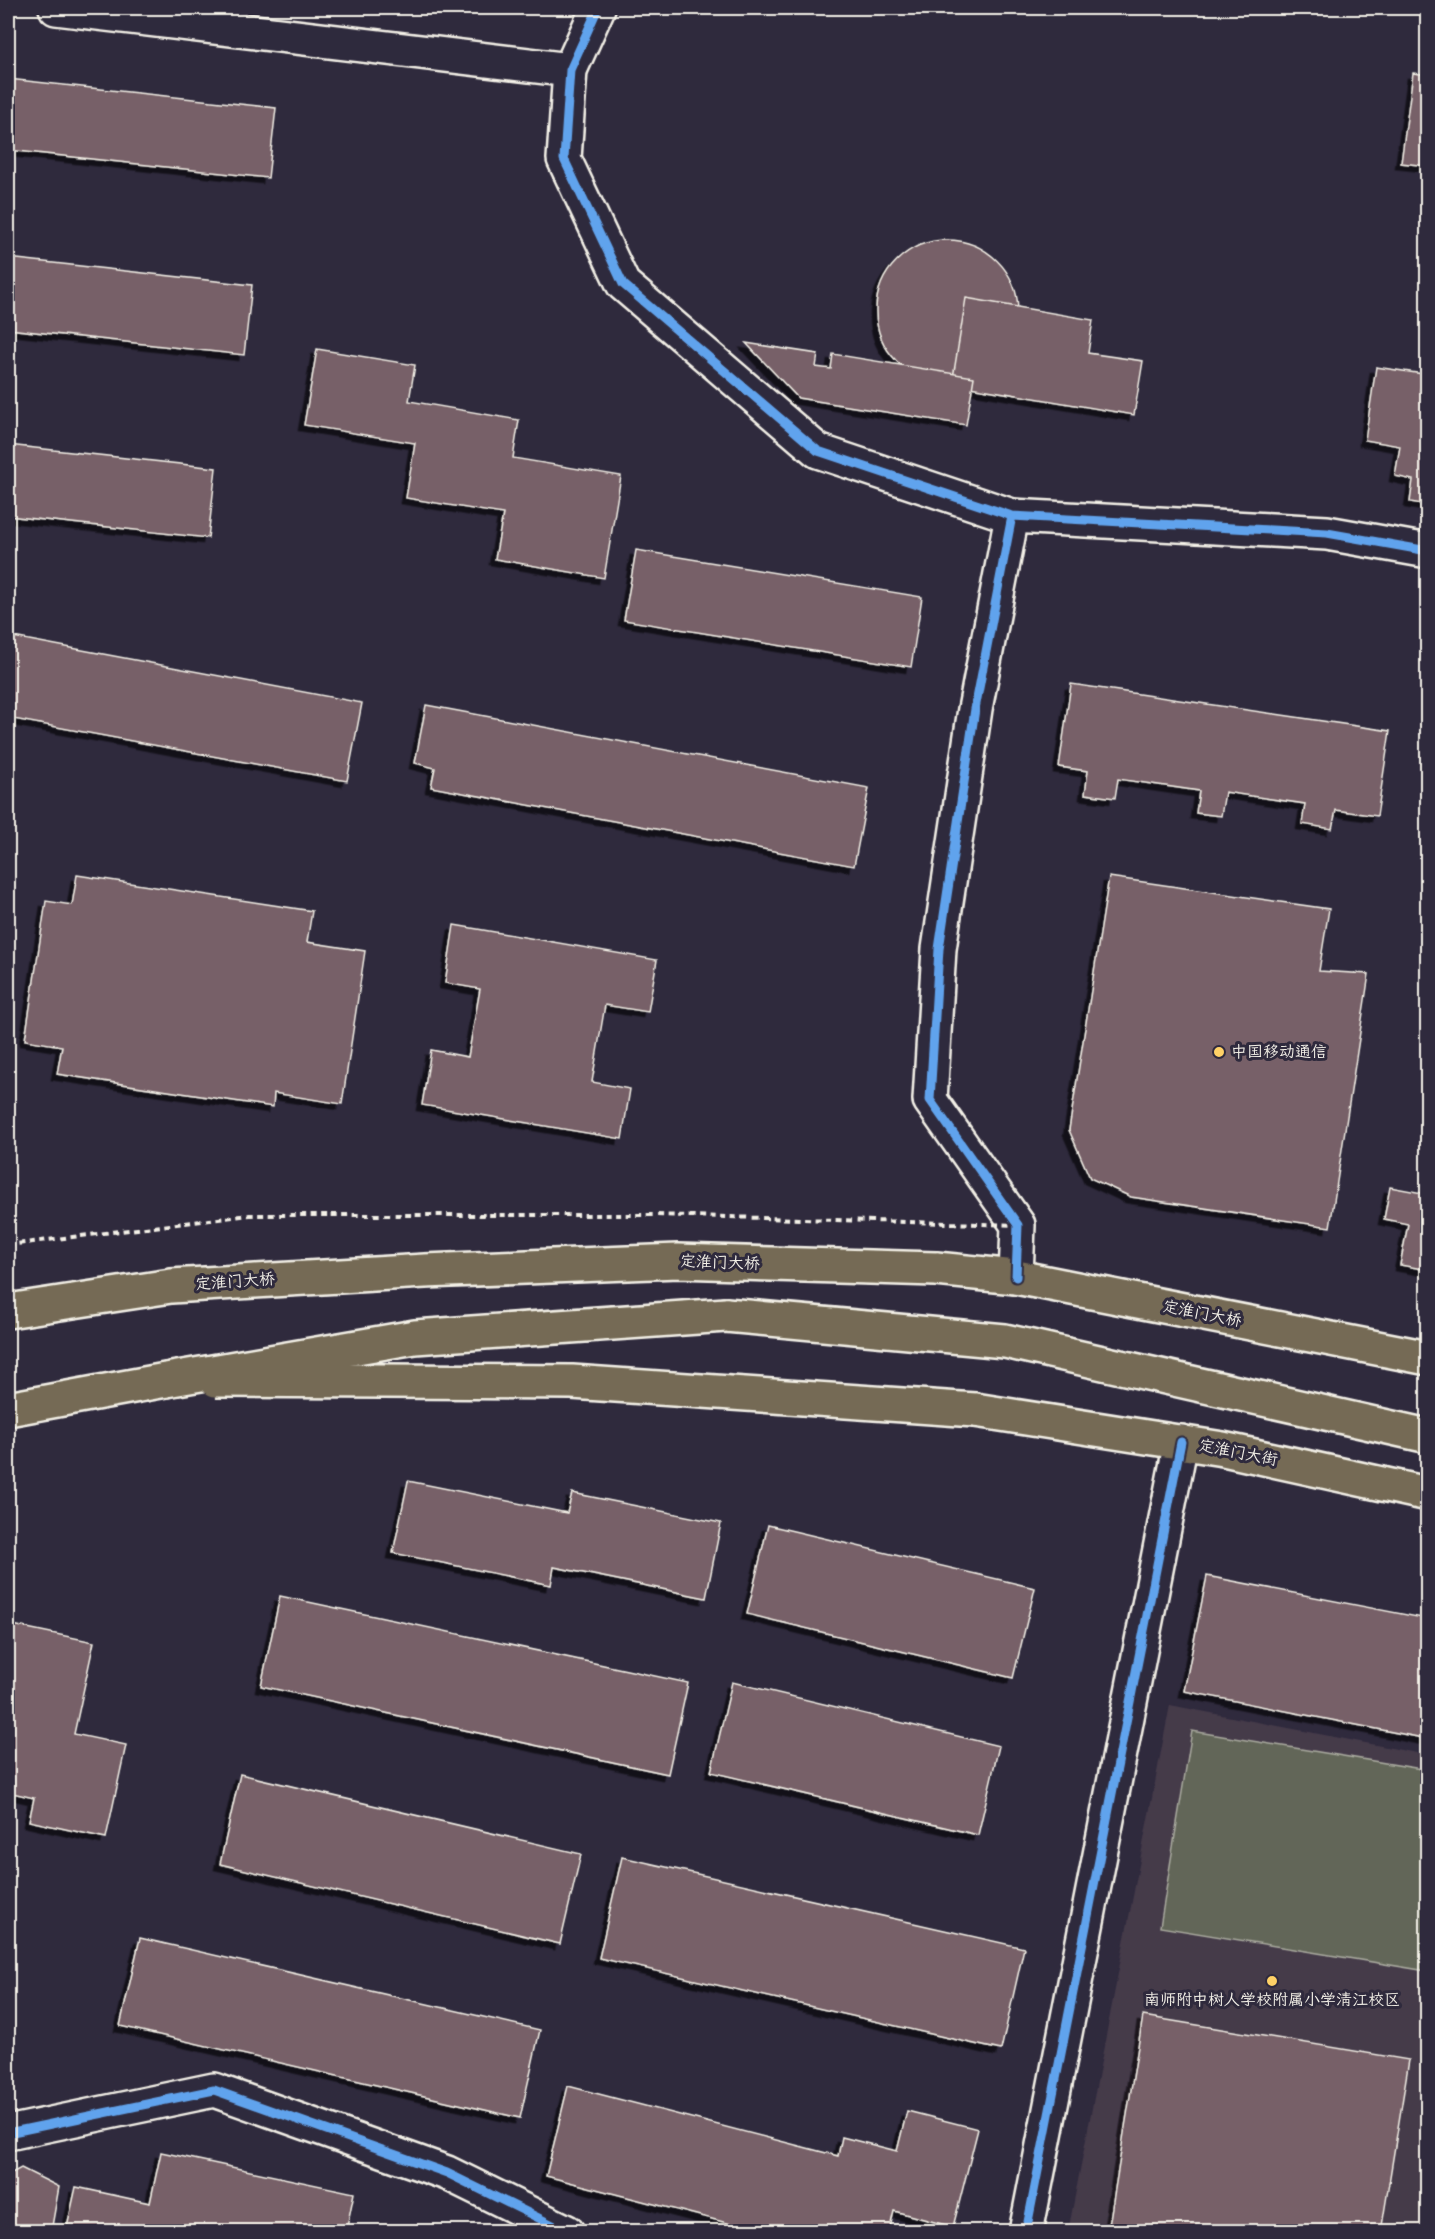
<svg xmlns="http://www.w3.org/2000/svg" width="1435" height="2239" viewBox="0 0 1435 2239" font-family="'Balsamiq Sans','LXGW WenKai TC',sans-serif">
  <defs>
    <filter id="shadow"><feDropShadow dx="-5.5" dy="5.5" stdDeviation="0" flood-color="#0009"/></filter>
  </defs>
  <rect width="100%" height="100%" fill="#2f2a3d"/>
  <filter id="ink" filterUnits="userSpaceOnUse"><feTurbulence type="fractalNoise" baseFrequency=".0167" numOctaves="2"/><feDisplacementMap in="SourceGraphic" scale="12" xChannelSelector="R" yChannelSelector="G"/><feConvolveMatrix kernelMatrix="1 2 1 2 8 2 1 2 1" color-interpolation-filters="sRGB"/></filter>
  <g filter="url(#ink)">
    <path fill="#453a4a" d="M 1170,1705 L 1427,1755 L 1428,2207 L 1423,2231 L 1068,2232 Z"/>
    <path fill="#626659" stroke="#abaca0" stroke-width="1.5" d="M 1192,1731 L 1427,1770 L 1427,1971 L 1160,1927 Z"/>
    <g fill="#776067" stroke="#f4f1e8" stroke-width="1.5" filter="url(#shadow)">
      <path d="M 1413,73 L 1428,75 L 1428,166 L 1401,163 Z"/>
      <path d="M 8,79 L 276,108 L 268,178 L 8,150 Z"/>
      <circle cx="947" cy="311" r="71"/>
      <path d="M 8,258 L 252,285 L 244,355 L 8,329 Z"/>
      <path d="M 966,298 L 1093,320 L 1088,353 L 1143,361 L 1134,415 L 952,384 Z"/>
      <path d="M 746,343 L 818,354 L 816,367 L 831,369 L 833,354 L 974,377 L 966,425 L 798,398 Z"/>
      <path d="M 317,349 L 415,365 L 409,401 L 519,420 L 513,458 L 621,476 L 604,578 L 495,559 L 503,514 L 406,498 L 415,443 L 304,425 Z"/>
      <path d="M 1376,367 L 1423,374 L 1420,391 L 1428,392 L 1428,505 L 1410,502 L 1413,480 L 1395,476 L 1400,446 L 1365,440 Z"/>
      <path d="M 8,445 L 216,468 L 208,538 L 8,516 Z"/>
      <path d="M 636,550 L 922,597 L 911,667 L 624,620 Z"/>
      <path d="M 8,636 L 362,703 L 347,781 L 8,718 Z"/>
      <path d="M 1071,684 L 1390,731 L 1377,816 L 1336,810 L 1332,829 L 1302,824 L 1305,804 L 1225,792 L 1221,816 L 1196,813 L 1199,791 L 1118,779 L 1115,798 L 1085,794 L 1088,771 L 1059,767 Z"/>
      <path d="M 426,705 L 869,788 L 854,866 L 431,787 L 435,768 L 415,763 Z"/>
      <path d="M 77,875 L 312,911 L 307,942 L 365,951 L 342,1104 L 274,1093 L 273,1107 L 57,1074 L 62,1046 L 25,1040 L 46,901 L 72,905 Z"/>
      <path d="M 1109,877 L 1329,909 L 1319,971 L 1369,974 L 1330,1227 L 1131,1197 L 1090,1178 L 1069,1130 Z"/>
      <path d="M 454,925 L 657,960 L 648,1012 L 605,1005 L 592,1082 L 630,1089 L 622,1139 L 422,1105 L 431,1050 L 468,1057 L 480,989 L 445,983 Z"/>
      <path d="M 1390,1187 L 1428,1194 L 1428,1270 L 1400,1265 L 1408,1224 L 1384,1219 Z"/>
      <path d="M 408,1481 L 567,1513 L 572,1493 L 721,1523 L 706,1598 L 554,1567 L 551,1585 L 393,1553 Z"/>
      <path d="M 768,1525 L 1035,1588 L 1013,1678 L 747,1614 Z"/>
      <path d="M 1207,1576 L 1428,1619 L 1428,1739 L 1184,1691 Z"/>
      <path d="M 280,1596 L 688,1683 L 668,1774 L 261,1686 Z"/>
      <path d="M 8,1624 L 94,1642 L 74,1734 L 126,1745 L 106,1838 L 29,1821 L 34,1798 L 8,1792 Z"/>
      <path d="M 732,1682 L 999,1746 L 978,1835 L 711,1772 Z"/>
      <path d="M 240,1774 L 581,1854 L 560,1944 L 220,1864 Z"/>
      <path d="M 622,1857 L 1024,1948 L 1001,2050 L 599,1958 Z"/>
      <path d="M 140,1938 L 540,2030 L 520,2118 L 120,2026 Z"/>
      <path d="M 1143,2016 L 1409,2060 L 1381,2232 L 1108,2232 Z"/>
      <path d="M 568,2086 L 838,2156 L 842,2137 L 897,2151 L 907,2111 L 978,2129 L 953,2227 L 894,2211 L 889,2232 L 762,2232 L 546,2176 Z"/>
      <path d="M 161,2152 L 354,2193 L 346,2232 L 66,2232 L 76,2187 L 150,2203 Z"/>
      <path d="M 21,2168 L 59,2187 L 51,2232 L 8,2232 L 8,2175 Z"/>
    </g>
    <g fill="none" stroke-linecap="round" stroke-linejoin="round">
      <g stroke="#f4f1e8" stroke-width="38">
        <g id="minor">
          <path d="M 56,8 L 570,70"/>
          <path d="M 598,8 L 570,70 L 564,159 L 623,284 L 818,451 L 1012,516 L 1327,533 L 1428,551"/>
          <path d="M 1012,516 L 975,709 L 939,949 L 930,1100 L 1018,1225 L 1016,1277"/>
          <path d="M 8,2133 L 214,2090 L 447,2173 L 567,2232"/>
          <path d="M 1026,2232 L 1181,1442"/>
        </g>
      </g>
      <g stroke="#f4f1e8" stroke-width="38">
        <g id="major">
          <path d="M 936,1269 L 1016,1277 L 1428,1358"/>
          <path d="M 8,1409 L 166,1380"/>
          <path d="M 975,1410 L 1223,1449 L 1428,1494"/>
        </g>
      </g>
      <g stroke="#f4f1e8" stroke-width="38">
        <path id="highway" d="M 726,1315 L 1005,1341 L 1428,1436"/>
      </g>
      <use href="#minor" stroke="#2f2a3d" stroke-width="33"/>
      <use href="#major" stroke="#756b55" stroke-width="33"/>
      <use href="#highway" stroke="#756b55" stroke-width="33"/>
      <g stroke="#f4f1e8" stroke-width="38" stroke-linecap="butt">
        <g id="major-bridge">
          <path d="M 8,1311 L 171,1286 L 425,1271 L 678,1261 L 936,1269"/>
          <path d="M 216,1380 L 572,1382 L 975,1410"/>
        </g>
      </g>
      <g stroke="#f4f1e8" stroke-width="38" stroke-linecap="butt">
        <path id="highway-bridge" d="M 166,1380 L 415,1337 L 726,1315"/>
      </g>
      <path stroke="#f4f1e8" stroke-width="4" stroke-dasharray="6 4.5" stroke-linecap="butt" d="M 8,1245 L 250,1215 L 654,1215 L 1018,1225"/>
      <use href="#major-bridge" stroke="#756b55" stroke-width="33"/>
      <use href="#highway-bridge" stroke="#756b55" stroke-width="33"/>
      <g stroke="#2f2a3d" stroke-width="13">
        <g id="cycleway">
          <path d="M 598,8 L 570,70 L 564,159 L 623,284 L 818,451 L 1012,516 L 1327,533 L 1428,551"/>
          <path d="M 1012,516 L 975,709 L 939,949 L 930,1100 L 1018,1225 L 1016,1277"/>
          <path d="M 8,2133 L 214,2090 L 447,2173 L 567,2232"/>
          <path d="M 1026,2232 L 1181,1442"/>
        </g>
      </g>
      <use href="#cycleway" stroke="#60a3ed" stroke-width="9"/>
    </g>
  </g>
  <g fill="#ffd166" stroke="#2f2a3d" stroke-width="2">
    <circle cx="1219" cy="1052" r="6"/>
    <circle cx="1272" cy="1981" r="6"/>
  </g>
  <g text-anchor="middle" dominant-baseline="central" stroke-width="6" stroke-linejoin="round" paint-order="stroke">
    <g font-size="16" fill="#f4f1e8" stroke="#2f2a3d" text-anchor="start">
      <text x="1231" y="1052">中国移动通信</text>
      <text x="1272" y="2000" text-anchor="middle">南师附中树人学校附属小学清江校区</text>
    </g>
    <g font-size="16" fill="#f4f1e8" stroke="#2f2a3d">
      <text transform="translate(720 1263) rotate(2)">定淮门大桥</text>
      <text transform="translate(235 1282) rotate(-4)">定淮门大桥</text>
      <text transform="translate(1202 1314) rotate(11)">定淮门大桥</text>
      <text transform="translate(1238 1453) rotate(11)">定淮门大街</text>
    </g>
  </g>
  <rect width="1435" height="2239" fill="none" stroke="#2f2a3d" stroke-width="30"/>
  <rect x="15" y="15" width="1405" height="2209" fill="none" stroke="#f4f1e8" stroke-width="2" filter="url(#ink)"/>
</svg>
